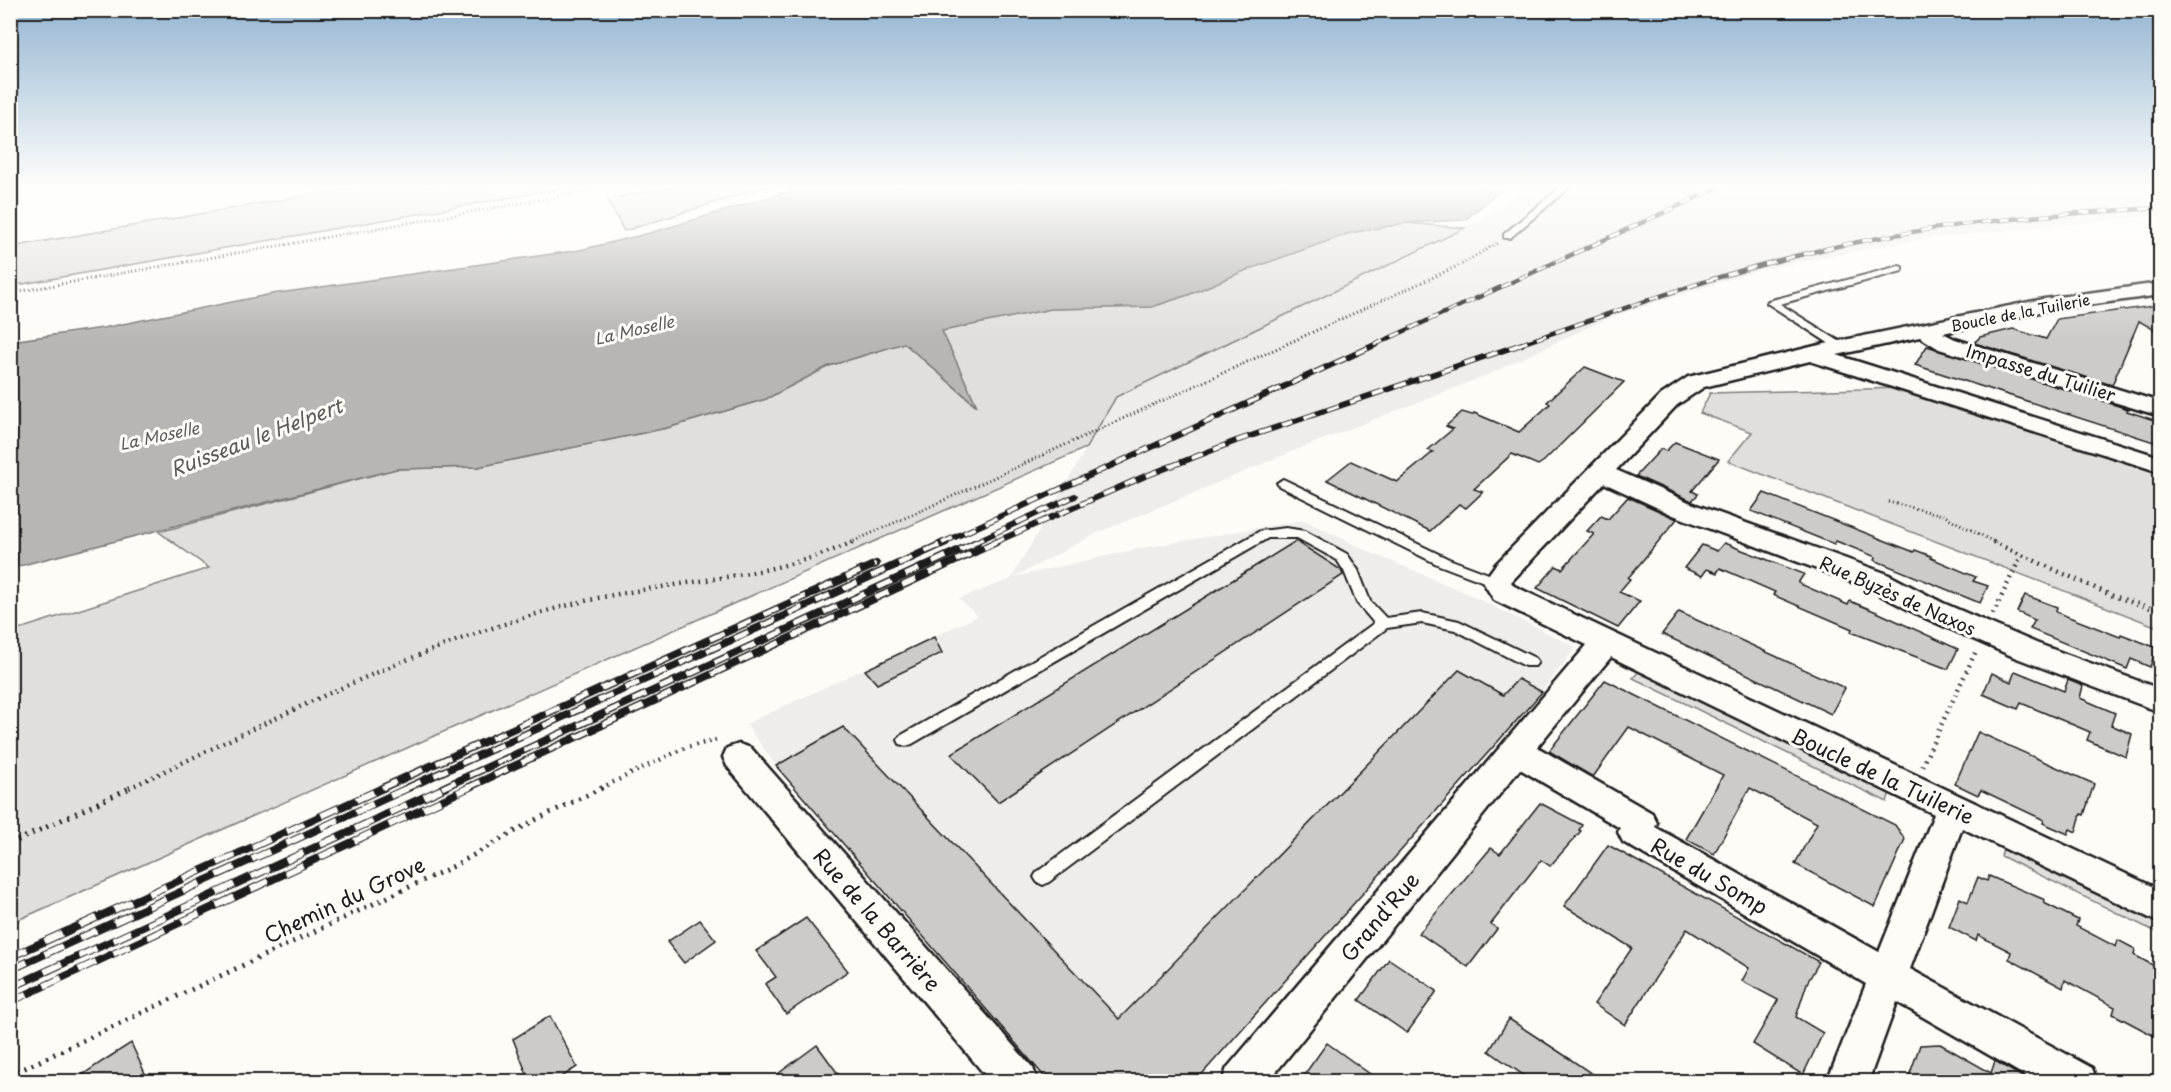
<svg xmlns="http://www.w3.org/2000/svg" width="2171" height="1092" viewBox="0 0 2171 1092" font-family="'Playpen Sans',sans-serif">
  <rect width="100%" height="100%" fill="#fdfcf7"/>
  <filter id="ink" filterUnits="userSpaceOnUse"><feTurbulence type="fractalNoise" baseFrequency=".0167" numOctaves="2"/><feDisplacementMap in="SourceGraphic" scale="12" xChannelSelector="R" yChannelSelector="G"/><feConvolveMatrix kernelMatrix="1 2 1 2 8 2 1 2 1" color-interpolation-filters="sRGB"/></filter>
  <g filter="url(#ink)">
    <path fill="#eeede9" d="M 1530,186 L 2160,186 L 2160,215 L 1921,239 L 1759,270 L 1610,317 L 1485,376 L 1291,452 L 1095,534 L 1014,577 L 1137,549 L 1304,520 L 1372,553 L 1464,592 L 1576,647 L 1528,709 L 1195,1081 L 1049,1081 L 776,766 L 746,724 L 978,616 L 959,599 L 1011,579 L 1116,397 L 1465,228 Z"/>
    <g fill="#e0dfdb" stroke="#7e7e7c" stroke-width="1.5">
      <path d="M 361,186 L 575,186 L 11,286 L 11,247 Z"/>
      <path d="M 679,186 L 768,186 L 624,231 L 607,199 Z"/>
      <path d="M 1406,223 L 1465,228 L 1116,397 L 1086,448 L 11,923 L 10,632 L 209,568 L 159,532 L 396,469 L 478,467 L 667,428 L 766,399 L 829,366 L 904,343 L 975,405 L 941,331 L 1051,309 L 1152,307 L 1188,295 L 1244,271 L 1350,233 Z"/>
      <path d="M 1903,388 L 2160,472 L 2160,628 L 1728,461 L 1752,432 L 1700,413 L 1710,393 Z"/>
      <path d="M 1639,671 L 1890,792 L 1887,802 L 1633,678 Z"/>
      <path d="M 2003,849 L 2160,925 L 2160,934 L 2001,856 Z"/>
    </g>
    <path fill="#b7b6b2" stroke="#797876" stroke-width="1.5" d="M 820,186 L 1505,186 L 1465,220 L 1406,223 L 1350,233 L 1244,271 L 1188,295 L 1152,307 L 1051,309 L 942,331 L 977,406 L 904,343 L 829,366 L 766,399 L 667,428 L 478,467 L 396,469 L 11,568 L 11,341 L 103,328 L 272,294 L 580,250 L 650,233 L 784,193 Z"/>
    <g fill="#cccbc8" stroke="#1c1c1c" stroke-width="1.5">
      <path d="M 2160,305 L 2160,333 L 2139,321 L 2112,385 L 1974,343 L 1980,337 L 2013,329 L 2046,339 L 2057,319 Z"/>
      <path d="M 1927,346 L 2128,409 L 2127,411 L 2160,422 L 2160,444 L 1915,365 Z"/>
      <path d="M 1585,367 L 1624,382 L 1544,461 L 1538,465 L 1512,454 L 1474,489 L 1483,492 L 1466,508 L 1459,504 L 1430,531 L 1327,480 L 1351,461 L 1397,482 L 1433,452 L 1428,450 L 1453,429 L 1446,426 L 1462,412 L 1472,415 L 1474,413 L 1519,432 L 1550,404 L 1547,402 Z"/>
      <path d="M 1675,442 L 1719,459 L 1692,491 L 1698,494 L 1692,501 L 1636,476 L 1661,449 L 1666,451 Z"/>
      <path d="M 1764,493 L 1914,552 L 1915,550 L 1931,556 L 1931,558 L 1976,577 L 1973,581 L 1988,586 L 1980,603 L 1874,560 L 1876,557 L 1836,541 L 1834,544 L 1751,511 Z"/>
      <path d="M 1628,497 L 1677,519 L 1628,578 L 1630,579 L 1619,592 L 1640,601 L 1618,628 L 1537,588 L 1556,566 L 1562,569 L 1594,534 L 1587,531 L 1601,516 L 1608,519 Z"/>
      <path d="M 1296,541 L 1341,570 L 1343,575 L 998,802 L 951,754 Z"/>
      <path d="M 1724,543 L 1804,574 L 1798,583 L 1848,605 L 1850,601 L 1879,613 L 1958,649 L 1948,669 L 1851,632 L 1852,629 L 1773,595 L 1775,592 L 1720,568 L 1717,573 L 1707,569 L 1702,576 L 1684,568 L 1702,545 L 1717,551 Z"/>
      <path d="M 2025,595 L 2057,607 L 2056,612 L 2120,637 L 2121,634 L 2157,648 L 2150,667 L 2131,659 L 2127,669 L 2030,629 L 2035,620 L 2017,612 Z"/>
      <path d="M 1679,612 L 1845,688 L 1831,714 L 1662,634 Z"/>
      <path d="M 934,637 L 942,653 L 877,684 L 865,670 Z"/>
      <path d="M 1459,670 L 1503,695 L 1518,679 L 1542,692 L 1195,1082 L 1049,1082 L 776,766 L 843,727 L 1119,1019 Z"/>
      <path d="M 2015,671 L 2064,691 L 2068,680 L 2083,686 L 2080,698 L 2115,713 L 2111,725 L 2132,734 L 2126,757 L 2087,740 L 2090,732 L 2021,703 L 2018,709 L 1983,694 L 1992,673 L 2011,682 Z"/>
      <path d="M 1605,680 L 1895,825 L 1905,839 L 1875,907 L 1795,864 L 1817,823 L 1750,788 L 1714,854 L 1686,839 L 1723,775 L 1629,727 L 1593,777 L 1549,751 Z"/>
      <path d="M 1978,732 L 2094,784 L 2084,815 L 2081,814 L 2076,832 L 2070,829 L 2068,834 L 2043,823 L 2044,820 L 1981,790 L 1978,795 L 1955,784 Z"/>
      <path d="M 1540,803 L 1582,825 L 1579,830 L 1581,831 L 1550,866 L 1541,860 L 1491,924 L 1497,929 L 1468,967 L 1419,933 L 1491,848 L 1500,854 Z"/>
      <path d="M 1608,845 L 1819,962 L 1807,983 L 1796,1017 L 1823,1033 L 1803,1075 L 1753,1044 L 1778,1000 L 1742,981 L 1749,968 L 1687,929 L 1625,1025 L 1594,1004 L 1632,948 L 1564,906 Z"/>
      <path d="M 1989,876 L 2045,900 L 2044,903 L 2078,920 L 2076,926 L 2116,947 L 2118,940 L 2135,949 L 2134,955 L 2160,969 L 2160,1039 L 2113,1014 L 2115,1007 L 2065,980 L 2063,988 L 2009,959 L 2011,952 L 1978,935 L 1976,941 L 1949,927 L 1960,898 L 1968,902 L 1978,877 L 1987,881 Z"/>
      <path d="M 806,918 L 848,971 L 786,1014 L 765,984 L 776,977 L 756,951 Z"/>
      <path d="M 700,920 L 716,940 L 684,963 L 667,942 Z"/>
      <path d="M 1389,959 L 1437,991 L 1407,1033 L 1359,1000 Z"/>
      <path d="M 550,1016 L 577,1067 L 554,1082 L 530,1082 L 513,1039 Z"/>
      <path d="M 1509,1019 L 1561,1053 L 1604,1082 L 1533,1082 L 1489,1051 Z"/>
      <path d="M 131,1043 L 149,1082 L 72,1082 L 103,1061 Z"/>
      <path d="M 1327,1043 L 1381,1082 L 1299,1082 Z"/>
      <path d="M 1940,1044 L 1991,1073 L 1995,1061 L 2031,1082 L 1907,1082 L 1920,1045 Z"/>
      <path d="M 817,1045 L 844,1082 L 767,1082 Z"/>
    </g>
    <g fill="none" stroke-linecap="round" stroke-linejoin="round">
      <g stroke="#1c1c1c" stroke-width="4">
        <g id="service">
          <path d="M 1562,186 L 1571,186 L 1510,238 L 1504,238 L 1504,234 Z"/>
          <path d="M 1899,266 L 1902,267 L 1902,271 L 1780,304 L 1847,346 L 1847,350 L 1839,350 L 1767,303 L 1768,301 Z"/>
          <path d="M 1283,479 L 1449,559 L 1502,579 L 1504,582 L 1497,587 L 1439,565 L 1279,486 L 1277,483 Z"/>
          <path d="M 1286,528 L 1305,531 L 1347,554 L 1358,570 L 1370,601 L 1386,618 L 1422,613 L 1459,621 L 1535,658 L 1538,662 L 1535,666 L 1525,666 L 1455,630 L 1422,623 L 1387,628 L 1049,882 L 1043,885 L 1037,882 L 1034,877 L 1037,872 L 1374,623 L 1357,603 L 1344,571 L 1337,560 L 1297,538 L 1268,538 L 912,744 L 906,746 L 900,744 L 898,740 L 900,736 L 1260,531 Z"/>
        </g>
      </g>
      <g stroke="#1c1c1c" stroke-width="5">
        <g id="minor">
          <path d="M 2160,283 L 2160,295 L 2044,311 L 1943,333 L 1955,339 L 2160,402 L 2160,416 L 1939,349 L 1920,337 L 1837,355 L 2160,457 L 2160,472 L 1810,361 L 1704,387 L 1677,405 L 1616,470 L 1691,503 L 1885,573 L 1943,603 L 2036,643 L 2160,689 L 2160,712 L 2014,657 L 1923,617 L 1865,587 L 1673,515 L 1604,483 L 1511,582 L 1514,586 L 2160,890 L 2160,923 L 1962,828 L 1910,969 L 2092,1068 L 2097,1082 L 2036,1082 L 1897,1002 L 1868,1082 L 1827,1082 L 1866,984 L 1623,842 L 1618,832 L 1620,828 L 1520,769 L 1268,1082 L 1222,1082 L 1227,1068 L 1587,645 L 1494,600 L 1483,582 L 1496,564 L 1661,395 L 1688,377 L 1815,346 L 2044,299 ZM 1611,657 L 1934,814 L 1879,952 L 1655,827 L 1657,823 L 1652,813 L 1537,747 Z"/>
          <path d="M 739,744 L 751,748 L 1033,1068 L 1038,1082 L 991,1082 L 727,766 L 723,757 L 727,748 Z"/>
        </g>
      </g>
      <g stroke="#1c1c1c" stroke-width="3" stroke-dasharray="1 3" stroke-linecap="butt">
        <path d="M 10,293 L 618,186"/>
        <path d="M 1888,502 L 1943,515 L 1996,543"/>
        <path d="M 850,543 L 1462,264 L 1497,243"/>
      </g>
      <g stroke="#1c1c1c" stroke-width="4.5" stroke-dasharray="1.5 5" stroke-linecap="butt">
        <path d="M 1993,542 L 2113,596 L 2160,611"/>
        <path d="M 1993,614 L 2021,556"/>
        <path d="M 1922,766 L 1976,651"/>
        <path d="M 129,788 C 272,721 415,645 569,605 C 663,580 764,582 853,542"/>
        <path d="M 601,788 L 687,747 L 717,740 L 720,742"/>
      </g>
      <g stroke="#1c1c1c" stroke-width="5" stroke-dasharray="2 6" stroke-linecap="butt">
        <path d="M 10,844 L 132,787"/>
        <path d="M 10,1075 L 456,865 L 533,821 L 604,787"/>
      </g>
      <use href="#service" fill="#fdfcf7" fill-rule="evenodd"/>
      <use href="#minor" fill="#fdfcf7" fill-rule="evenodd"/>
      <g stroke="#1c1c1c" stroke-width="4.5">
        <g id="rail-far3">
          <path d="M 1374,345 L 1722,186"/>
          <path d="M 1518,345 C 1612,313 1707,277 1804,254 C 1921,225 2040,214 2160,208"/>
        </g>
      </g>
      <g stroke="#1c1c1c" stroke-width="6">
        <g id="rail-far2">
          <path d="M 942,543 L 1377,344"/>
          <path d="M 973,543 L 1075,496"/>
          <path d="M 993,543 L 1143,477 L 1236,441 L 1522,344"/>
        </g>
      </g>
      <g stroke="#1c1c1c" stroke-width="8">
        <g id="rail-far1">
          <path d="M 382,788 L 876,564"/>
          <path d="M 407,788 L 946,542"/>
          <path d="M 442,788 L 977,542"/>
          <path d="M 467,788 L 996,542"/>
        </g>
      </g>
      <g stroke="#1c1c1c" stroke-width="8">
        <g id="rail">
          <path d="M 10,957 L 385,787"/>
          <path d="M 10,970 L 410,787"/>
          <path d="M 10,988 L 446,787"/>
          <path d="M 10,1002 L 470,787"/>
        </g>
      </g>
      <use href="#rail-far3" stroke="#fdfcf7" stroke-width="3" stroke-dasharray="10" stroke-linecap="butt"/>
      <use href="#rail-far2" stroke="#fdfcf7" stroke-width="4" stroke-dasharray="12" stroke-linecap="butt"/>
      <use href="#rail-far1" stroke="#fdfcf7" stroke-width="5" stroke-dasharray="15" stroke-linecap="butt"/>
      <use href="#rail" stroke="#fdfcf7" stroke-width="6" stroke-dasharray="19" stroke-linecap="butt"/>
    </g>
  </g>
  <linearGradient id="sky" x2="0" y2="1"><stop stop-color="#94b5d2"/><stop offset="0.55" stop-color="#fefefb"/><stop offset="1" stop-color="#fefefb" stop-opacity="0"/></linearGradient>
  <rect width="2171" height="339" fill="url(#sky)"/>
  <g text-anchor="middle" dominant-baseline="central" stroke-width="6" stroke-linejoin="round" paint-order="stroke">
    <g font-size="15" fill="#1c1c1c" stroke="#fdfcf7">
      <text transform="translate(2020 312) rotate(-11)">Boucle de la Tuilerie</text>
    </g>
    <g font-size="16" font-style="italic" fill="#5a5a58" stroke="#fdfcf7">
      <text transform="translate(634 329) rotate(-13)">La Moselle</text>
      <text transform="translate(159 435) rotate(-12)">La Moselle</text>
    </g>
    <g font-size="18" fill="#1c1c1c" stroke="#fdfcf7">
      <text transform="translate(2041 372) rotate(17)">Impasse du Tuilier</text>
      <text transform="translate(1898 595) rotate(24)">Rue Byzès de Naxos</text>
    </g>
    <g font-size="20" font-style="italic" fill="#5a5a58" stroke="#fdfcf7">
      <text transform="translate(256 437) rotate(-21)">Ruisseau le Helpert</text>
    </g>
    <g font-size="21" fill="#1c1c1c" stroke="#fdfcf7">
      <text transform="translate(1883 775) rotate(25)">Boucle de la Tuilerie</text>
      <text transform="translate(1710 875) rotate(30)">Rue du Somp</text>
      <text transform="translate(344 899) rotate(-25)">Chemin du Grove</text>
      <text transform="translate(1379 916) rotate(-50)">Grand'Rue</text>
      <text transform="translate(878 919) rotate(49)">Rue de la Barrière</text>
    </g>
  </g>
  <rect width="2171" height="1092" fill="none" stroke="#fdfcf7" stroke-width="36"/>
  <rect x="18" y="18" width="2135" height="1056" fill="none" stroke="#1c1c1c" stroke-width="2" filter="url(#ink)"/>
</svg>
